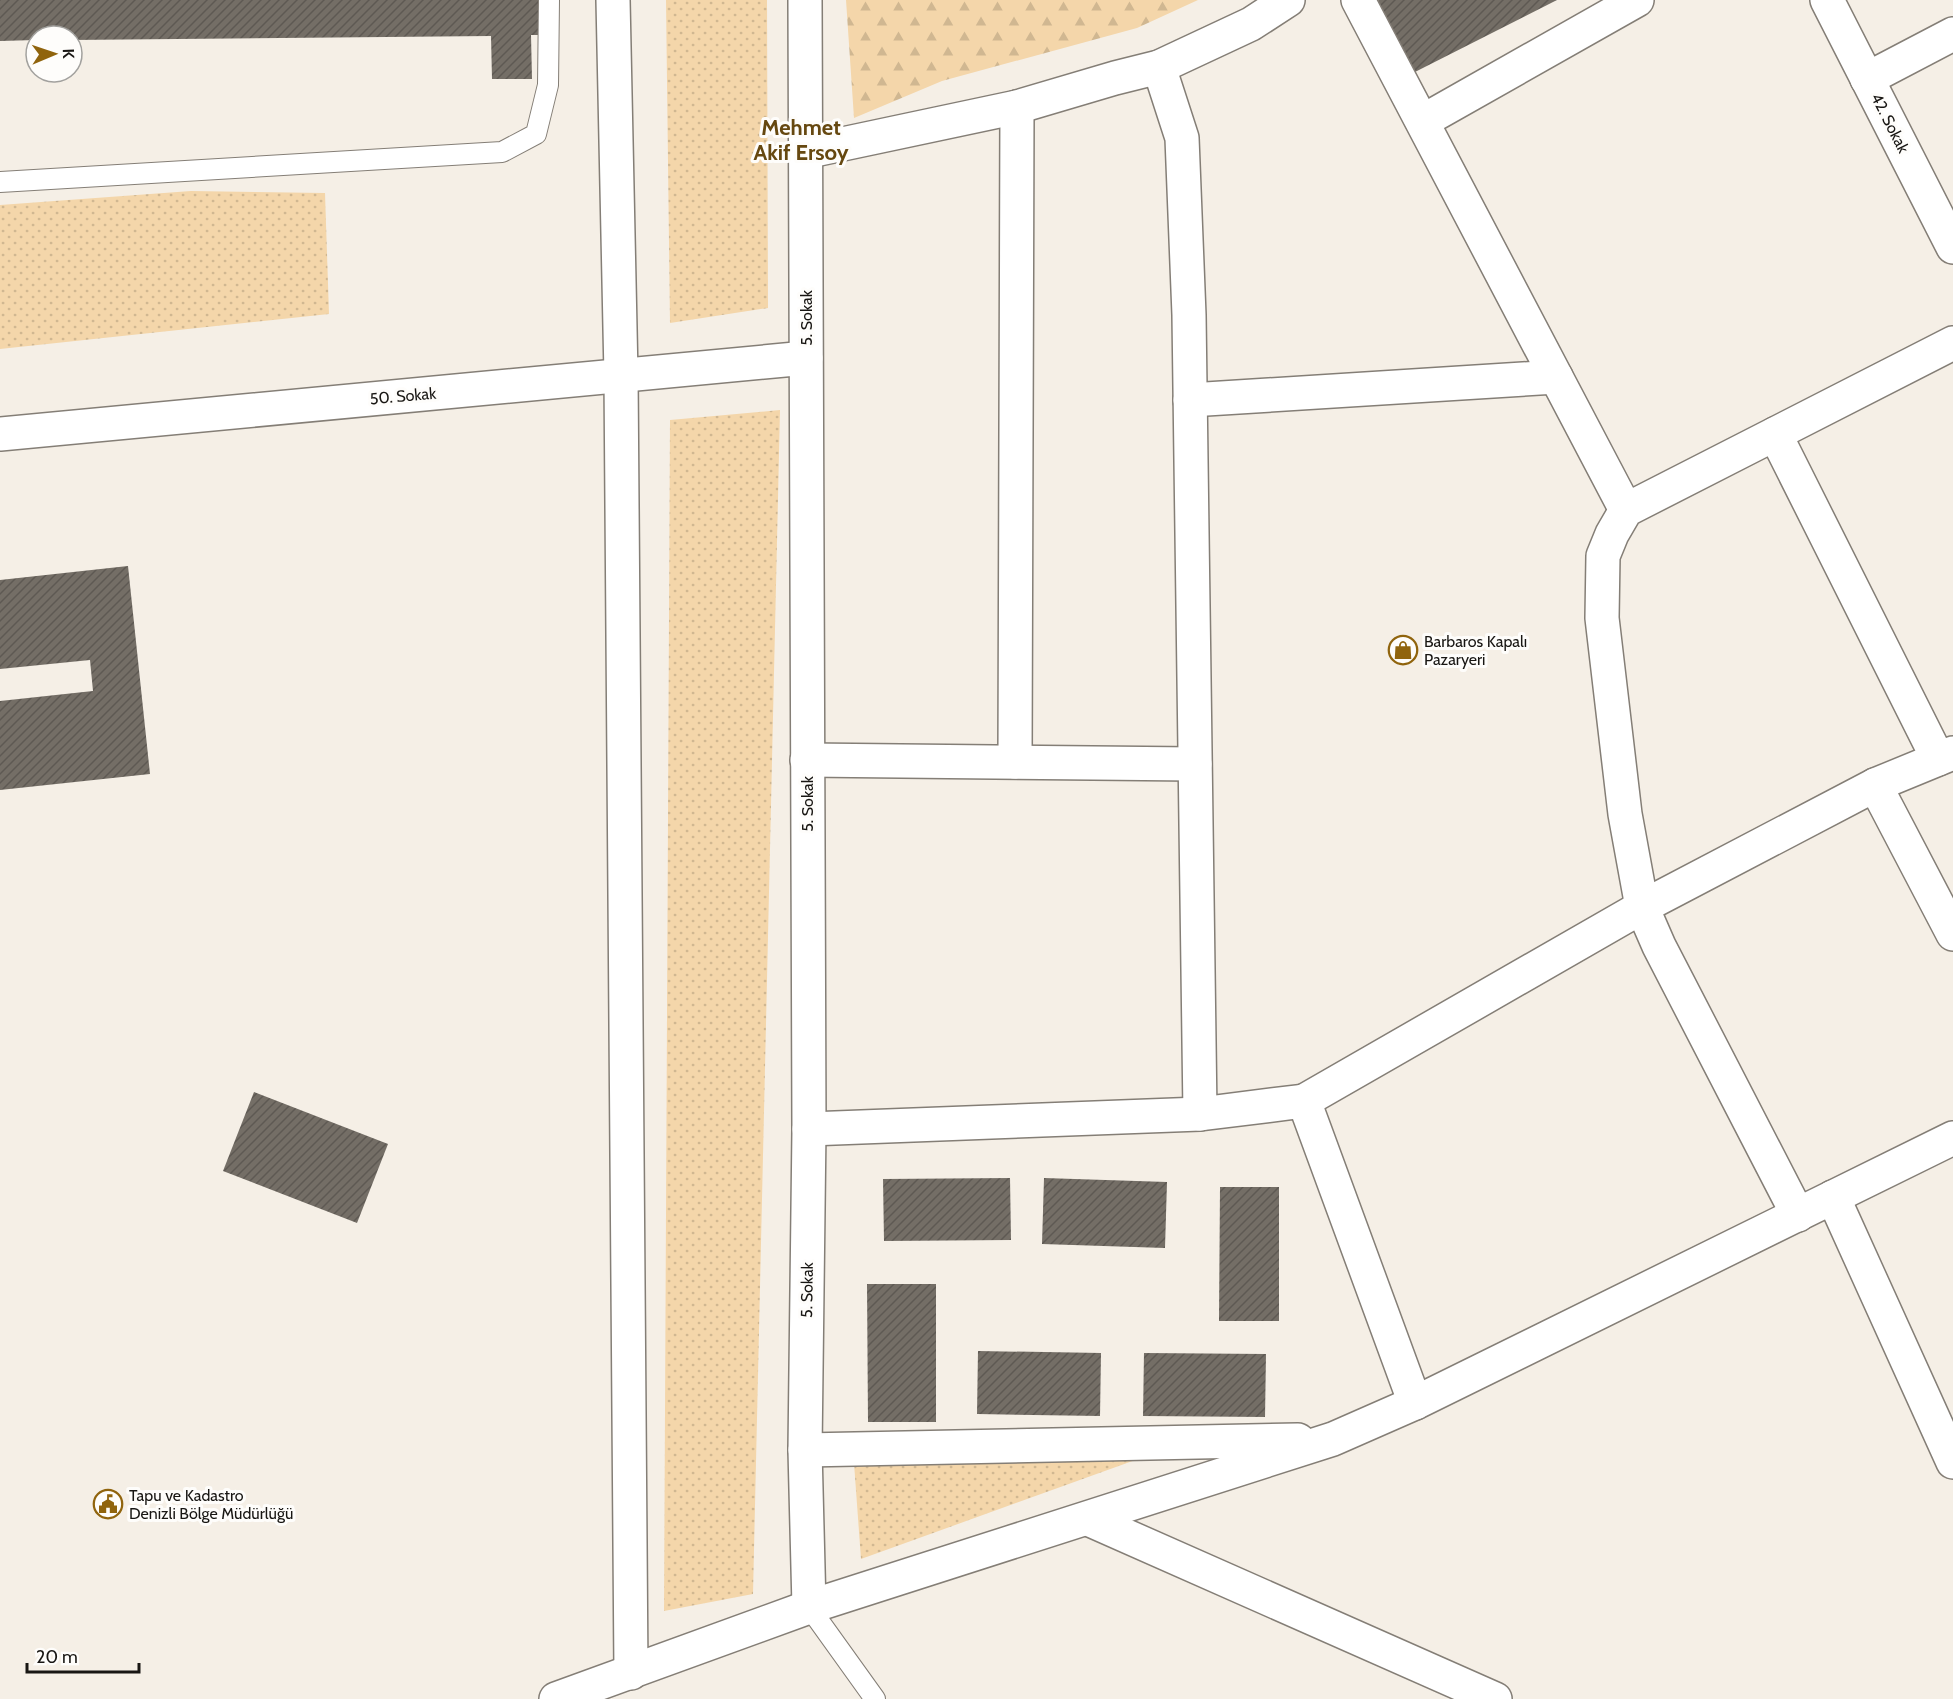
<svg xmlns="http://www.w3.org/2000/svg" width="1953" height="1699" viewBox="0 0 1953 1699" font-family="Cabin,sans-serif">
  <defs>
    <pattern id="grass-dots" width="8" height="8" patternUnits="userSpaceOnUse" patternTransform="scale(1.5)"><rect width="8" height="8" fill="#f4d6aa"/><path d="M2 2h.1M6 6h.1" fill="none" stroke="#d0b791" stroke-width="1.8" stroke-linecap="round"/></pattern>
    <pattern id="forest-firs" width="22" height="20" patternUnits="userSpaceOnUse" patternTransform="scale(1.5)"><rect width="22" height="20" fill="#f4d6aa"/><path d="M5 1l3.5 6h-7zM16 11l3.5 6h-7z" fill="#d0b791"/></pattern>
    <pattern id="building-hatch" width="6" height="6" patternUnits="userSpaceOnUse" patternTransform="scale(1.5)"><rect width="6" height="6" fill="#746e66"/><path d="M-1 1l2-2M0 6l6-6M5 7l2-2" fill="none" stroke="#5e5953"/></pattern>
  </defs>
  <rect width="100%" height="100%" fill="#f5efe6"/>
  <g fill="url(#grass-dots)">
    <path d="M 666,0 L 767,0 L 768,308 L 670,323 Z"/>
    <path d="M 191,191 L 325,193 L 329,314 L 0,349 L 0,205 Z"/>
    <path d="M 780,410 L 753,1594 L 664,1611 L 670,420 Z"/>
    <path d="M 1152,1454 L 861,1559 L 854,1463 Z"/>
  </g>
  <path fill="url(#forest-firs)" d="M 846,0 L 1198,0 L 1137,28 L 942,81 L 854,118 Z"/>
  <g fill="url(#building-hatch)">
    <path d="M 0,0 L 539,0 L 539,35 L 531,35 L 532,79 L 492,79 L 491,36 L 72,40 L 72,36 L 36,36 L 36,40 L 0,41 Z"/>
    <path d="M 1379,0 L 1557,0 L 1413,73 L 1377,1 Z"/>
    <path d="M 128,566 L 150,774 L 0,790 L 0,701 L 93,691 L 90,660 L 0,669 L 0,580 Z"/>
    <path d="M 254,1092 L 388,1144 L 357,1223 L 223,1171 Z"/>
    <path d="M 1010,1178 L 1011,1240 L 884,1241 L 883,1179 Z"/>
    <path d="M 1044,1178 L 1167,1182 L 1165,1248 L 1042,1244 Z"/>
    <path d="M 1220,1187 L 1279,1187 L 1279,1321 L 1219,1321 Z"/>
    <path d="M 867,1284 L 936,1284 L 936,1422 L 868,1422 Z"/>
    <path d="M 978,1351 L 1101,1353 L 1100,1416 L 977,1414 Z"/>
    <path d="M 1144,1353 L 1266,1354 L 1265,1417 L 1143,1416 Z"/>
  </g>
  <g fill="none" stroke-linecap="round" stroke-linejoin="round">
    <g stroke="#847e76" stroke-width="22">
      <g id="lane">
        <path d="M 0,182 L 502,152 L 536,134 L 548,85 L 549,0"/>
        <path d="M 809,1607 L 875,1699"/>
      </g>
    </g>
    <g stroke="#847e76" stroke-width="36">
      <g id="street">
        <path d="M 613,0 L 621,375 L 631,1673"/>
        <path d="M 805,0 L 809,1129 L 805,1450 L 809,1607"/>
        <path d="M 1358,0 L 1626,510"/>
        <path d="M 1827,0 L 1953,247"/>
        <path d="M 1159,67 L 1182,138 L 1189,315 L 1200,1114"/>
        <path d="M 1867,79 L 1953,34"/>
        <path d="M 1423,121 L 1637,0"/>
        <path d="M 805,152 L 1017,107 L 1115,78 L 1159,67 L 1251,24 L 1288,0"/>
        <path d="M 1190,400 L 1556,377"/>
        <path d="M 0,434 L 806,358"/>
        <path d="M 1775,434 L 1938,759"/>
        <path d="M 807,760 L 1195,764"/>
        <path d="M 1015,762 L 1017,107"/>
        <path d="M 1875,785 L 1953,934"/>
        <path d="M 1304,1101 L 1642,907 L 1875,785 L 1953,753"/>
        <path d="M 809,1129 L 1200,1114 L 1304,1101 L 1415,1403"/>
        <path d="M 1833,1197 L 1953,1462"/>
        <path d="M 1798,1215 L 1659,946 L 1642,907 L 1625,814 L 1602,618 L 1603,556 L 1612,534 L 1626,510 L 1953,343"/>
        <path d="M 805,1450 L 1298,1440"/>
        <path d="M 1088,1519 L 1495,1699"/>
        <path d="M 556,1699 L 809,1607 L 1333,1439 L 1415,1403 L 1953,1138"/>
      </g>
    </g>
    <use href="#lane" stroke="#fff" stroke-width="20"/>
    <use href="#street" stroke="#fff" stroke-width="33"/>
  </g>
  <defs>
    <g id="shop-ring" transform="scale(1.5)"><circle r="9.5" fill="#fefdfb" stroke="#90640d" stroke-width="1.5"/><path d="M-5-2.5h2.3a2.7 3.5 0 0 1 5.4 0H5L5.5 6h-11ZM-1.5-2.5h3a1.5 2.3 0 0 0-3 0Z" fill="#90640d"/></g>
    <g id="civic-ring" transform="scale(1.5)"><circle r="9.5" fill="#fefdfb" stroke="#90640d" stroke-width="1.5"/><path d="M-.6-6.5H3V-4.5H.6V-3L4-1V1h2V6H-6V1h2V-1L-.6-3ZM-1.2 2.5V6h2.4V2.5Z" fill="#90640d"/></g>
  </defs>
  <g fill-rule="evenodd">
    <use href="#shop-ring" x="1403" y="650"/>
    <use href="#civic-ring" x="108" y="1504"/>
  </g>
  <g text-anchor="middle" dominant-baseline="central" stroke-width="6" stroke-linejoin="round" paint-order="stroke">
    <g font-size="16" fill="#181613" stroke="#fefdfb">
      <text transform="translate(1890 123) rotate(63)">42. Sokak</text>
      <text transform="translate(806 318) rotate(-90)">5. Sokak</text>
      <text transform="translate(403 396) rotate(-5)">50. Sokak</text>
      <text transform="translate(807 804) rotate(-90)">5. Sokak</text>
      <text transform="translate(807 1290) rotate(-89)">5. Sokak</text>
    </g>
    <g font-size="16" fill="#181613" stroke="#fefdfb" text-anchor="start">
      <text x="1424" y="641">Barbaros Kapalı<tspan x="1424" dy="18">Pazaryeri</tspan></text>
      <text x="129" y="1495">Tapu ve Kadastro<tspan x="129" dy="18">Denizli Bölge Müdürlüğü</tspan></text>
    </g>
    <g font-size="22" font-weight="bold" fill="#664810" stroke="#fefdfb">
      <text x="801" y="127">Mehmet<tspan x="801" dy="25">Akif Ersoy</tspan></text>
    </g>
  </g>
  <g transform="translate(54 54) rotate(88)"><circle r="28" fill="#fefdfb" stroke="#a2a19e" stroke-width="1.5"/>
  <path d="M0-4.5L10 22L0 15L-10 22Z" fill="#90640d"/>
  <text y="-9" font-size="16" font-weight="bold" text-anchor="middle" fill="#181613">K</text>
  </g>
  <path d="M27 1663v9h112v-9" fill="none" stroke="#181613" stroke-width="3"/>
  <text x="36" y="1663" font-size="18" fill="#181613" stroke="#fefdfb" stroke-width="4.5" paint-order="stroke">20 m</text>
</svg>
